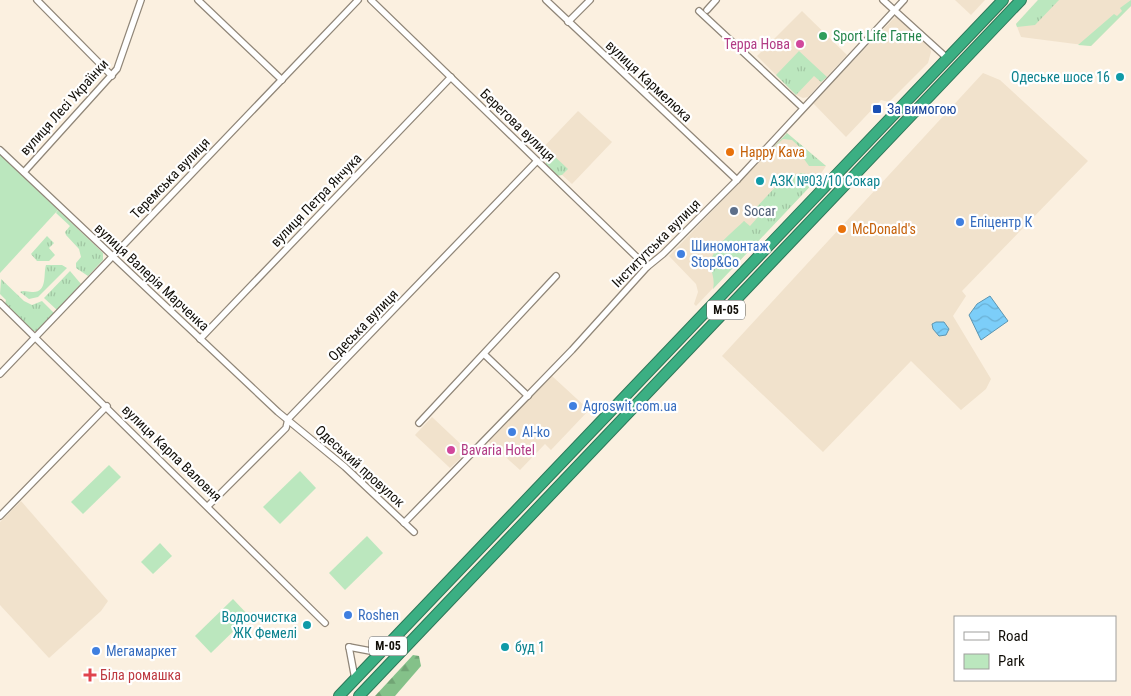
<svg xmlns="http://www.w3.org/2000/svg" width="1131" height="696" viewBox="0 0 1131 696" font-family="'Roboto Condensed',sans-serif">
  <defs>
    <pattern id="grass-tufts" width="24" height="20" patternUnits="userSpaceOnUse" patternTransform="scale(1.25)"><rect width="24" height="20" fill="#bbe7be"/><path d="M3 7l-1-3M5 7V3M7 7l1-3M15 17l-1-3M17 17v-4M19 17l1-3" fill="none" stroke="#a0c5a2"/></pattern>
    <pattern id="forest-firs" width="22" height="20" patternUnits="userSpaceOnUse" patternTransform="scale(1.25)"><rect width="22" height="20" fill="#84c189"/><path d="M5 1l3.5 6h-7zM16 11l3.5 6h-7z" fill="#71a575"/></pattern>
    <pattern id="water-waves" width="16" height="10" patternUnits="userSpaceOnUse" patternTransform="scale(1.25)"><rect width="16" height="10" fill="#7ccef9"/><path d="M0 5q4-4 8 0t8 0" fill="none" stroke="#6ab0d4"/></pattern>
  </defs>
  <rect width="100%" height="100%" fill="#fbf0e0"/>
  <g fill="#f1e2cc">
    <path d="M 955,0 L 985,0 L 971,15 Z"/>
    <path d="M 1038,0 L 1131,0 L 1131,6 L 1091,46 L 1021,37 L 1016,24 Z"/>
    <path d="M 802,11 L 847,55 L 808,97 L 803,98 L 796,95 L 757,56 Z"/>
    <path d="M 897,15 L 930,46 L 931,52 L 928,63 L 889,102 L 881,100 L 846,137 L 813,103 Z"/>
    <path d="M 983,73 L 1000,80 L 1088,161 L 962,291 L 966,296 L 953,316 L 991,379 L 986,389 L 961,410 L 911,361 L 823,452 L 722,356 Z"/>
    <path d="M 578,111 L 612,142 L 572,184 L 538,153 Z"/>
    <path d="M 787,133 L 826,166 L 818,178 L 696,306 L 694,304 L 698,292 L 696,284 L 669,256 Z"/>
    <path d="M 552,376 L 589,410 L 551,450 L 545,444 L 520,470 L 488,441 Z"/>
    <path d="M 432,417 L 468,451 L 450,468 L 415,435 Z"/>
    <path d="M 21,501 L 108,601 L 101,611 L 49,658 L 0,605 L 0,522 Z"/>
  </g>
  <g fill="url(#grass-tufts)">
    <path d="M 1038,0 L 1059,0 L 1035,25 L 1017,27 L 1016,24 Z"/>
    <path d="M 1131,0 L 1131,6 L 1091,46 L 1078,45 L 1114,14 L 1117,16 L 1122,11 L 1120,8 Z"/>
    <path d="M 799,51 L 827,77 L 821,82 L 814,76 L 796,95 L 776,75 Z"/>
    <path d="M 787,133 L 826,166 L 809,166 L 804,159 L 804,151 L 792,140 L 783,139 L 771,150 Z"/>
    <path d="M 552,154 L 568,169 L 562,175 L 557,176 L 546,164 L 546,160 Z"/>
    <path d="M 802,173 L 818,178 L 713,289 C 715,280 712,275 711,266 C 709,249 733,232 744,221 L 750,226 L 758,217 L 752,212 L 782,180 L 788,176 Z"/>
    <path d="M 58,210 L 103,253 L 103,260 L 88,276 L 76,268 L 76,263 L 81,257 L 79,249 L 66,235 L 65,232 L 70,226 L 56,213 Z"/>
    <path d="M 47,236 L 54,243 L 49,248 L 55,255 L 49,261 L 37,261 L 31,254 Z"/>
    <path d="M 46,265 L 62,265 L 67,268 L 38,297 L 29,299 L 20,292 C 25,290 27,292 32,292 C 48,293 43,274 46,265 Z"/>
    <path d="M 70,271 L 81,284 L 57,310 L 44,298 Z"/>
    <path d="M 1,279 L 24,301 L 32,305 L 42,301 L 54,313 L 37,331 L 32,331 L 5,304 L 6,300 L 0,294 Z"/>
  </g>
  <path fill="url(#forest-firs)" d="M 413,655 L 419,656 L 421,666 L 395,696 L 375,696 Z"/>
  <g fill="#bbe7be">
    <path d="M 0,154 L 58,210 L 0,273 Z"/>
    <path d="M 109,465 L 121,477 L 83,514 L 71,502 Z"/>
    <path d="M 300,471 L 316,488 L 280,524 L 263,507 Z"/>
    <path d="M 367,536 L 383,553 L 345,590 L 329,573 Z"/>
    <path d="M 160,543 L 172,556 L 153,574 L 141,562 Z"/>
    <path d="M 233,599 L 249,616 L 211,653 L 195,636 Z"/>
  </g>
  <g fill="url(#water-waves)" stroke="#5c95b1">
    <path d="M 990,296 L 1008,321 L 981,340 L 969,315 L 977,304 Z"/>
    <path d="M 936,322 L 944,322 L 949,329 L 946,335 L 939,336 L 933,329 L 932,324 Z"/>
  </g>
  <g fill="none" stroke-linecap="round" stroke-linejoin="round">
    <g stroke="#908678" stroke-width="8">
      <g id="street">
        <path d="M 37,0 L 112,76"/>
        <path d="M 198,0 L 282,80"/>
        <path d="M 371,0 L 647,267"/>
        <path d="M 546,0 L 737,180"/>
        <path d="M 883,0 L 947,58"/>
        <path d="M 707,10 L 716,0"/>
        <path d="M 699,11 L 802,107"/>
        <path d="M 568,22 L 590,0"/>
        <path d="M 0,150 L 278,412 L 345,467 L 414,532"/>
        <path d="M 24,172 L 117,69 L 141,0"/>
        <path d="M 0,303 L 325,623"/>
        <path d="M 200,339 L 451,77"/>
        <path d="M 485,355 L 528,396"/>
        <path d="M 0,374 L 358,0"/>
        <path d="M 419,423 L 556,276"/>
        <path d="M 208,506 L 286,428 L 288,419 L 537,161"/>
        <path d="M 0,516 L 107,406"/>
        <path d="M 404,523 L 572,350 L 647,267 L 663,254 L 737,180 L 904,0"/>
        <path d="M 349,647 L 355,679"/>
        <path d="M 349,647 L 381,653"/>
      </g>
    </g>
    <g stroke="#2d7758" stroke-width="12">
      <g id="highway">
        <path d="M 339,696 L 1003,0"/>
        <path d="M 359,696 L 1021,0"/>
      </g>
    </g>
    <use href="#street" stroke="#fff" stroke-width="5.5"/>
    <use href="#highway" stroke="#3baf83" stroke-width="10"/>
  </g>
  <circle fill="#2e9e5b" stroke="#fff" stroke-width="2" cx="823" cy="36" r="5"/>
  <g fill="#d1479c" stroke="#fff" stroke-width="2">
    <circle cx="800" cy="44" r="5"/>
    <circle cx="451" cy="450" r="5"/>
  </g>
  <g fill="#0f9aa8" stroke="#fff" stroke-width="2">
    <circle cx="1120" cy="77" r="5"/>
    <circle cx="760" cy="181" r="5"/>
    <circle cx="307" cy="625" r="5"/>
    <circle cx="505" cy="647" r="5"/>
  </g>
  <rect fill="#1a4fb4" stroke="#fff" stroke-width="2" x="872" y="104" width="10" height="10" rx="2.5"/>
  <g fill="#e8710a" stroke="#fff" stroke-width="2">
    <circle cx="730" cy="152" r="5"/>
    <circle cx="842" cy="229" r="5"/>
  </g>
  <circle fill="#5c6f8a" stroke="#fff" stroke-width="2" cx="734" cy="211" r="5"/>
  <g fill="#3f7fe0" stroke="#fff" stroke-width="2">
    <circle cx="960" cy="222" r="5"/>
    <circle cx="681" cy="254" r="5"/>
    <circle cx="573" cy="406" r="5"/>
    <circle cx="512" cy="432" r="5"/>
    <circle cx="348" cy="615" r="5"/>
    <circle cx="96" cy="651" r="5"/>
  </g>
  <path fill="#e0444e" stroke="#fff" stroke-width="2" d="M87.5 667.5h5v5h5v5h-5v5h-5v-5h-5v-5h5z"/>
  <g text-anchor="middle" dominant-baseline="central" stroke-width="4.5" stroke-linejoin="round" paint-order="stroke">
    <g fill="#fff" stroke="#595753" stroke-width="1">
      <rect x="707" y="300.5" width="38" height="19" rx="4"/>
      <rect x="369" y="636.5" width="38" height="19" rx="4"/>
    </g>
    <g font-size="12" font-weight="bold" fill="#120f09">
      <text x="726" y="310">М-05</text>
      <text x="388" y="646">М-05</text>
    </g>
    <g font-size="14" fill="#27864d" stroke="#fff" text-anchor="start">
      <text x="833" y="36">Sport Life Гатне</text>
    </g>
    <g font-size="14" fill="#b23c85" stroke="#fff" text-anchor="end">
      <text x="790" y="44">Терра Нова</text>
      <text x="461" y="450" text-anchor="start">Bavaria Hotel</text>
    </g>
    <g font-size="14" fill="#0d838f" stroke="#fff" text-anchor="end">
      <text x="1110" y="77">Одеське шосе 16</text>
      <text x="770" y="181" text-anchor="start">АЗК №03/10 Сокар</text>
      <text x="297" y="617">Водоочистка<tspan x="297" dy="16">ЖК Фемелі</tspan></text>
      <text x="515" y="647" text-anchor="start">буд 1</text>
    </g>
    <g font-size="14" fill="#120f09" stroke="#fff">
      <text transform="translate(649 81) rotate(43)">вулиця Кармелюка</text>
      <text transform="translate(64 107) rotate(-48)">вулиця Лесі Українки</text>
      <text transform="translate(518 125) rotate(44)">Берегова вулиця</text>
      <text transform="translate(170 178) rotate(-46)">Теремська вулиця</text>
      <text transform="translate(316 200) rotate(-46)">вулиця Петра Янчука</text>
      <text transform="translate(656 243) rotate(-45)">Інститутська вулиця</text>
      <text transform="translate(152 277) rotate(43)">вулиця Валерія Марченка</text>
      <text transform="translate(363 325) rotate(-46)">Одеська вулиця</text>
      <text transform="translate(172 453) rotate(44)">вулиця Карпа Валовня</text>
      <text transform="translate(360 466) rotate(42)">Одеський провулок</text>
    </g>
    <g font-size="14" fill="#164399" stroke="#fff" text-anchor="start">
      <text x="887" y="109">За вимогою</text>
    </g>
    <g font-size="14" fill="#c56008" stroke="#fff" text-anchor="start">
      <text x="740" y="152">Happy Kava</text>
      <text x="852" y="229">McDonald's</text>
    </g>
    <g font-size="14" fill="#4e5e75" stroke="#fff" text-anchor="start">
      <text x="744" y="211">Socar</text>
    </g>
    <g font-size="14" fill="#366cbe" stroke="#fff" text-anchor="start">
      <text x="970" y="222">Епіцентр К</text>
      <text x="691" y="246">Шиномонтаж<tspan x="691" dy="16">Stop&amp;Go</tspan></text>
      <text x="583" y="406">Agroswit.com.ua</text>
      <text x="522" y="432">Al-ko</text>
      <text x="358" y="615">Roshen</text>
      <text x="106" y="651">Мегамаркет</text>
    </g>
    <g font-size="14" fill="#be3a42" stroke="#fff" text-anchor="start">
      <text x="100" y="675">Біла ромашка</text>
    </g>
  </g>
  <rect x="954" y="616" width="162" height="65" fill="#ffffff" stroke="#a09f9d"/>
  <rect x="964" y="632" width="25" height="8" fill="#ffffff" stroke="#a09f9d"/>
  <text x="998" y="641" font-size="15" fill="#120f09">Road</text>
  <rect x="964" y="654" width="25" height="15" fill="#bbe7be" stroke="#a09f9d"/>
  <text x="998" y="666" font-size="15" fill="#120f09">Park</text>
</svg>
